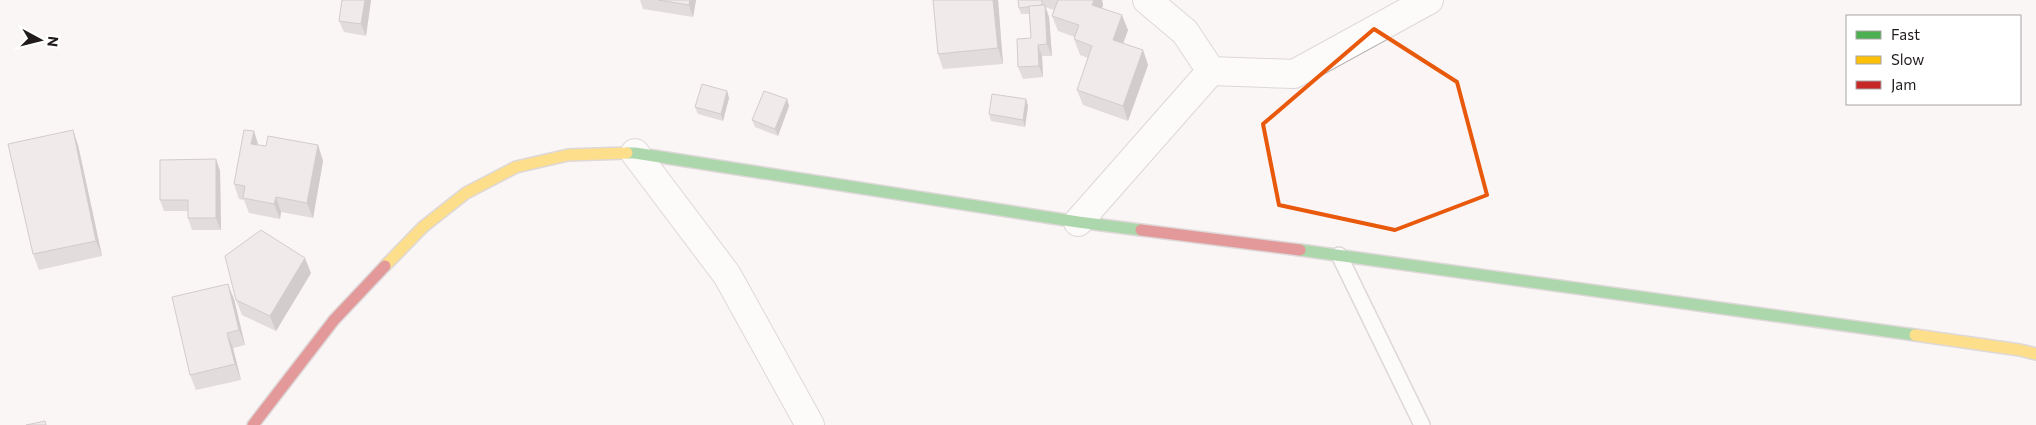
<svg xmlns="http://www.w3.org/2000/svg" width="2036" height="425" viewBox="0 0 2036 425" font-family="Commissioner,sans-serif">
  <rect width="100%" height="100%" fill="#fbf5f5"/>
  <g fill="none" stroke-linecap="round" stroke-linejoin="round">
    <g stroke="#bab4b4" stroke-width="18">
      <path id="lane" d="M 1339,255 L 1422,425"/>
    </g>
    <g stroke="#bab4b4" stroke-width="30">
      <g id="street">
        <path d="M 1211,71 L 1294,74 L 1429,0"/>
        <path d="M 635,153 L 727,275 L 810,425"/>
        <path d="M 1078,222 L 1211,71 L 1185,32 L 1147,0"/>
      </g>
    </g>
    <g stroke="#bab4b4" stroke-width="14">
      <g id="fast">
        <path d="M 627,153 L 635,153 L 1078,222 L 1141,230"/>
        <path d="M 1300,250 L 1915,335"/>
      </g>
    </g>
    <g stroke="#bab4b4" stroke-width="14">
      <g id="slow">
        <path d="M 385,266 L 423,227 L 466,193 L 516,167 L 568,155 L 627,153"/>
        <path d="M 1915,335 L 2020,350 L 2036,354"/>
      </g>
    </g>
    <g stroke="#bab4b4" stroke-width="14">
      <g id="jam">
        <path d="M 1141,230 L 1300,250"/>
        <path d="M 253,425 L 334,320 L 385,266"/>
      </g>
    </g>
    <use href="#lane" stroke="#fefefe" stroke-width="15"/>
    <use href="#street" stroke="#fefefe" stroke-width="28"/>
    <use href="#fast" stroke="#4caf50" stroke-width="11"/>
    <use href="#slow" stroke="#ffc107" stroke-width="11"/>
    <use href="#jam" stroke="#c62828" stroke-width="11"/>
  </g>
  <g fill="#c3bcbf">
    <path d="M 342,0 L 371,0 L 366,36 L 344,32 L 339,21 Z"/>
    <path d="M 640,0 L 696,0 L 693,17 L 643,9 Z"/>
    <path d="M 998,0 L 1003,64 L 943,69 L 938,54 Z"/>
    <path d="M 1018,0 L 1102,0 L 1103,5 L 1102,8 L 1128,30 L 1123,43 L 1143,50 L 1148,65 L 1128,121 L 1083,105 L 1077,90 L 1088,58 L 1080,55 L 1074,39 L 1075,37 L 1058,31 L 1052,16 L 1054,10 L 1045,7 L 1049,17 L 1052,56 L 1042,56 L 1043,77 L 1023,79 L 1018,67 L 1031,38 L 1029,14 L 1021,14 L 1019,8 Z"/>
    <path d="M 727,91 L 729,98 L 723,121 L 698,114 L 695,107 Z"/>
    <path d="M 787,99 L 789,106 L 778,136 L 755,127 L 752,120 Z"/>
    <path d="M 1026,99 L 1028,106 L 1025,127 L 991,121 L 989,114 Z"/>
    <path d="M 78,145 L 102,256 L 39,270 L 33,254 Z"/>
    <path d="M 259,145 L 266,146 L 318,145 L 323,161 L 313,218 L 281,212 L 280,219 L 249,213 L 244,200 L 239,199 L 234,184 Z"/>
    <path d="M 216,159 L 220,171 L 221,230 L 192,230 L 188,218 L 188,211 L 164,211 L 160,200 Z"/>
    <path d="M 311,273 L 276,331 L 242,315 L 236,300 Z"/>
    <path d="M 234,299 L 245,345 L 233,348 L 241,380 L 196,390 L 190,375 Z"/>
  </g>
  <g fill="#9f999b">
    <path d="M 365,0 L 371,0 L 366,36 L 361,24 Z"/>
    <path d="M 690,0 L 696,0 L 693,17 L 689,5 Z"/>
    <path d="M 993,0 L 998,0 L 1003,64 L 998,48 Z"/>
    <path d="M 1094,0 L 1102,0 L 1103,5 L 1098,20 L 1092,5 Z"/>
    <path d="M 1045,5 L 1049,17 L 1052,56 L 1047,44 Z"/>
    <path d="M 1122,15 L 1128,30 L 1119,55 L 1113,40 Z"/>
    <path d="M 1038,45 L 1042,56 L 1043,77 L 1039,66 Z"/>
    <path d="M 1143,50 L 1148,65 L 1128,121 L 1123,106 Z"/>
    <path d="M 727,91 L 729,98 L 723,121 L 721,114 Z"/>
    <path d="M 787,99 L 789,106 L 778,136 L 775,129 Z"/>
    <path d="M 1026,99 L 1028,106 L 1025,127 L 1023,120 Z"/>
    <path d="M 73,130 L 78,145 L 102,256 L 96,241 Z"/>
    <path d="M 254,131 L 259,147 L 251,144 Z"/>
    <path d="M 318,145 L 323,161 L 313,218 L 307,203 Z"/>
    <path d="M 216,159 L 220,171 L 221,230 L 216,218 Z"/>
    <path d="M 276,197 L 281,212 L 280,219 L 274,204 Z"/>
    <path d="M 305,258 L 311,273 L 276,331 L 270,316 Z"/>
    <path d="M 228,284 L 234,299 L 245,345 L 239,330 Z"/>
    <path d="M 227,333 L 233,348 L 241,380 L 235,364 Z"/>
  </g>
  <g fill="#e3dbde" stroke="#9f999b">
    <path d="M 342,0 L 365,0 L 361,24 L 339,21 Z"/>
    <path d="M 658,0 L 690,0 L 689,5 Z"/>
    <path d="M 933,0 L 993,0 L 998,48 L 938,54 Z"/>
    <path d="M 1018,0 L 1042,0 L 1042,5 L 1019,8 Z"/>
    <path d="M 1058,0 L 1094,0 L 1092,5 L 1122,15 L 1113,40 L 1143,50 L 1123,106 L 1077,90 L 1092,46 L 1074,39 L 1079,25 L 1052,16 Z"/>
    <path d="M 1045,5 L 1047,44 L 1038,45 L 1039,66 L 1018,67 L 1017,39 L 1031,38 L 1029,6 Z"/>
    <path d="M 702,84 L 727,91 L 721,114 L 695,107 Z"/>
    <path d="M 764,91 L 787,99 L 775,129 L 752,120 Z"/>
    <path d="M 992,94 L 1026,99 L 1023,120 L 989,114 Z"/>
    <path d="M 73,130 L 96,241 L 33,254 L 8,144 Z"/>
    <path d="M 244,130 L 254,131 L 251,144 L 266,146 L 268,136 L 318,145 L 307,203 L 276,197 L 274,204 L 243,198 L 245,186 L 234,184 Z"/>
    <path d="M 216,159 L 216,218 L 188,218 L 188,200 L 160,200 L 160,160 Z"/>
    <path d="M 261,230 L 305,258 L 270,316 L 236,300 L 225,256 Z"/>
    <path d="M 228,284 L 239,330 L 227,333 L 235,364 L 190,375 L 172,297 Z"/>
    <path d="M 45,421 L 46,425 L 26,425 Z"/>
  </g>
  <path d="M0 0H2036V425H0ZM 1374,29 L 1457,82 L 1487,195 L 1395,230 L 1279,205 L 1263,124 Z" fill="#fbf5f5" fill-opacity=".55" fill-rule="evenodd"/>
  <path fill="none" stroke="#e8590c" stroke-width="4" stroke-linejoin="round" d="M 1374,29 L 1457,82 L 1487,195 L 1395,230 L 1279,205 L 1263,124 Z"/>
  <rect x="1846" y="15" width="175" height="90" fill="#ffffff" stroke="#a7a4a4"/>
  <rect x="1856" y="31" width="25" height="8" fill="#4caf50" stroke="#a7a4a4"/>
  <text x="1891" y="40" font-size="15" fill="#221b1c">Fast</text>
  <rect x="1856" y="56" width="25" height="8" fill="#ffc107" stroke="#a7a4a4"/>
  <text x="1891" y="65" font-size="15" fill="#221b1c">Slow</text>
  <rect x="1856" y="81" width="25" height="8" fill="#c62828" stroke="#a7a4a4"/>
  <text x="1891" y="90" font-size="15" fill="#221b1c">Jam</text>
  <g transform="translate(40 40) rotate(97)" stroke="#ffffff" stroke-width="4" paint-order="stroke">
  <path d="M0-4L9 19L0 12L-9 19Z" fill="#221b1c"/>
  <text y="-8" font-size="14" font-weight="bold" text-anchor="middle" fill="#221b1c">N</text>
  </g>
</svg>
